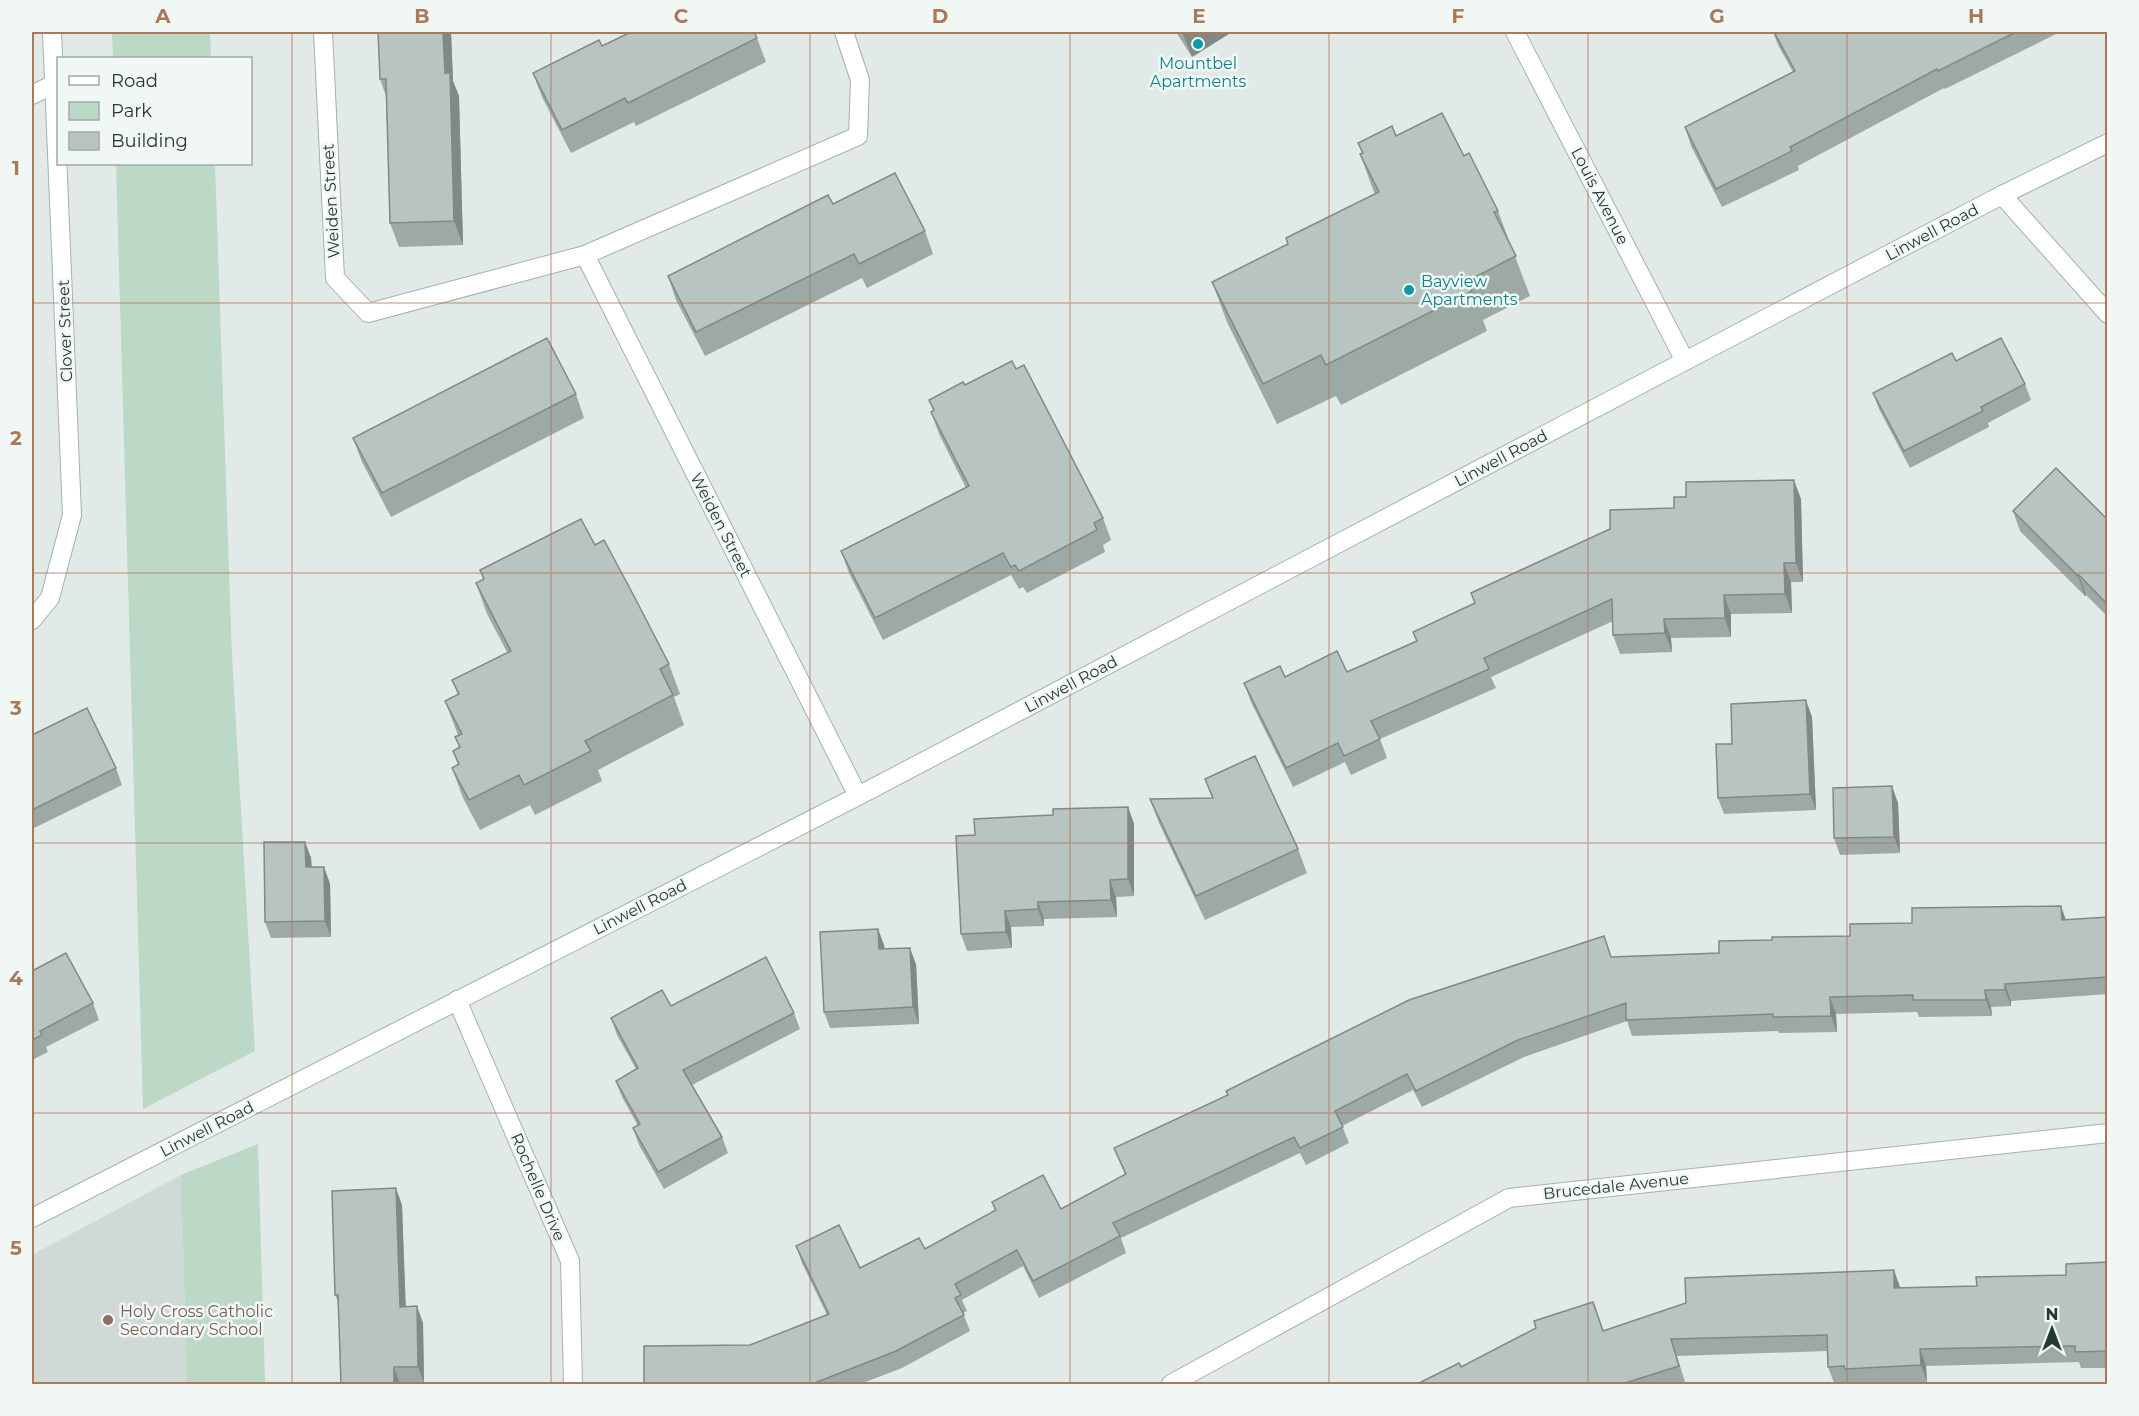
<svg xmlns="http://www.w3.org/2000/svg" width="2139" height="1416" viewBox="0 0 2139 1416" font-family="Montserrat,sans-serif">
  <rect width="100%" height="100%" fill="#e1eae7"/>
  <path fill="#cfd9d6" d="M 181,1175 L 187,1384 L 32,1384 L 32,1255 Z"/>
  <g fill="#bcd9c8">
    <path d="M 112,32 L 210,32 L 211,58 L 113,58 Z"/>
    <path d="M 116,164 L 215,164 L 232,656 L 255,1051 L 143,1109 Z"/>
    <path d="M 258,1144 L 265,1384 L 187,1384 L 181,1175 Z"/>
  </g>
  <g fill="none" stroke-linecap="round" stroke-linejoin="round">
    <g stroke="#a4b1ae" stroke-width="20">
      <g id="street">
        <path d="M 323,32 L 335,278 L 368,313 L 585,255 L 858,136 L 860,80 L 844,32"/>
        <path d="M 1515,32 L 1685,361"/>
        <path d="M 32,95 L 54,84"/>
        <path d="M 2002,195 L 2108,314"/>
        <path d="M 585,255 L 858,796"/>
        <path d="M 32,620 L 50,598 L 72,515 L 52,32"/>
        <path d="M 457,1000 L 570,1261 L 573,1384"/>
        <path d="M 1171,1384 L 1509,1198 L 2108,1133"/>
      </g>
    </g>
    <g stroke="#a1b4b0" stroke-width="20">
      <path id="secondary" d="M 32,1218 L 858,796 L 1685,361 L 2002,195 L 2108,143"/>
    </g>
    <use href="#street" stroke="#fff" stroke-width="18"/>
    <use href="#secondary" stroke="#fff" stroke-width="18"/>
  </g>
  <g fill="#9da9a5">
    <path d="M 378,32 L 451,32 L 453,81 L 459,96 L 463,245 L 399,247 L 390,223 L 386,96 L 380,79 Z"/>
    <path d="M 1176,32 L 1232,32 L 1192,57 Z"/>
    <path d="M 1773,32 L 1876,32 L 1877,33 L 1880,32 L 2060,32 L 1945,89 L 1944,88 L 1798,166 L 1799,170 L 1722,207 L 1691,146 L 1685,127 L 1793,72 L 1778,45 Z"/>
    <path d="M 757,38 L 766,62 L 636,126 L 634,122 L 571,153 L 542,97 L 533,73 L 602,46 Z"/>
    <path d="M 1396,136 L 1464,156 L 1498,211 L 1530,296 L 1483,320 L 1487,331 L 1341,405 L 1336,396 L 1277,424 L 1227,322 L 1212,282 L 1288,244 L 1375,195 L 1360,154 L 1362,153 L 1358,143 Z"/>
    <path d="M 833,204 L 925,231 L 933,254 L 867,288 L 862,278 L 705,356 L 676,300 L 668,276 Z"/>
    <path d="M 1956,361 L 2025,384 L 2031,400 L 1988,423 L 1989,427 L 1910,468 L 1879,409 L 1873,393 Z"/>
    <path d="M 965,385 L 1103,518 L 1111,540 L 1103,545 L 1105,552 L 1027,593 L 1023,587 L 1019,589 L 1011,575 L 883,640 L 849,573 L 841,551 L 966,488 L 939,434 L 931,412 L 933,410 L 929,400 Z"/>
    <path d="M 576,394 L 584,418 L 391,517 L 362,462 L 353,438 Z"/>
    <path d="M 1801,499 L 1803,582 L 1791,582 L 1792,613 L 1731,614 L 1731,637 L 1671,638 L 1672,652 L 1620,654 L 1613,635 L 1613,621 L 1491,677 L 1496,688 L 1380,739 L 1387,758 L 1351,775 L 1345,762 L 1293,787 L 1251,702 L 1244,683 L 1285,677 L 1347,672 L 1416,641 L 1413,632 L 1475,604 L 1471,593 L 1674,508 Z"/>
    <path d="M 2013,511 L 2108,520 L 2108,617 L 2086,595 L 2085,596 L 2020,531 Z"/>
    <path d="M 595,545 L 669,664 L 680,694 L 674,697 L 684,725 L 598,770 L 602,781 L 535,815 L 530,805 L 480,830 L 463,798 L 452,768 L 458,765 L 453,751 L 459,747 L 455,737 L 458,735 L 445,701 L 458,695 L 452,680 L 507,652 L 487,614 L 476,583 L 483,579 L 480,570 Z"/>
    <path d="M 1812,717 L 1816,810 L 1724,814 L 1718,798 L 1732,744 Z"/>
    <path d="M 32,735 L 116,768 L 122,785 L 34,828 L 32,823 Z"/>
    <path d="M 1205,779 L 1298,849 L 1307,873 L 1205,920 L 1159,823 L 1150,799 L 1212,798 Z"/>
    <path d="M 1898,803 L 1900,853 L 1840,855 L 1834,838 Z"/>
    <path d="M 1128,807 L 1134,824 L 1134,896 L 1116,897 L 1117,917 L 1044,919 L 1044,926 L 1011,927 L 1012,948 L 967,951 L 961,934 L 975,835 L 1053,815 Z"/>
    <path d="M 305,842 L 311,858 L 312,867 L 324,867 L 330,884 L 331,937 L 271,938 L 265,922 Z"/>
    <path d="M 2108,917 L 2108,994 L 2011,1001 L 2011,1006 L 1991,1007 L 1992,1016 L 1919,1017 L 1917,1012 L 1836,1014 L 1837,1032 L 1779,1033 L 1778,1031 L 1632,1036 L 1627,1021 L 1524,1057 L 1422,1107 L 1413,1090 L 1342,1126 L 1349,1143 L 1306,1165 L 1300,1153 L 1121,1238 L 1126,1253 L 1039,1298 L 1023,1266 L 962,1300 L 967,1311 L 963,1313 L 970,1331 L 902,1368 L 860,1384 L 644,1384 L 750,1345 L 827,1315 L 802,1263 L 796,1246 L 860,1268 L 925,1249 L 995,1211 L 992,1202 L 1061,1209 L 1125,1175 L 1114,1148 L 1227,1095 L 1226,1091 L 1612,957 L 1719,953 L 1772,940 L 1850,936 Z"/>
    <path d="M 878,929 L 884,945 L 885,949 L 916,964 L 919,1024 L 830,1028 L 824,1012 Z"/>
    <path d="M 32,971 L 93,1003 L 99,1020 L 46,1047 L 48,1052 L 32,1060 Z"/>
    <path d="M 671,1006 L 794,1013 L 800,1029 L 692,1085 L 722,1137 L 728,1153 L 664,1189 L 639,1145 L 633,1128 L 638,1126 L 622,1097 L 616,1081 L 636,1069 L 617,1035 L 611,1018 Z"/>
    <path d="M 402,1205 L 406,1307 L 423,1323 L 424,1383 L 400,1384 L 341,1384 L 339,1304 L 335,1295 Z"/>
    <path d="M 2108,1262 L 2108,1368 L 2081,1368 L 2079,1362 L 1926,1366 L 1927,1382 L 1850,1384 L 1850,1382 L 1834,1383 L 1828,1367 L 1827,1351 L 1677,1356 L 1685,1382 L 1679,1384 L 1417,1384 L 1461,1367 L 1603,1331 L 1900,1287 L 1900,1288 L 1977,1286 L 2066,1275 Z"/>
  </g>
  <g fill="#808986">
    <path d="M 443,32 L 451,32 L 453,81 L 459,96 L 463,245 L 454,221 Z"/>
    <path d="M 1182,32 L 1232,32 L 1192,57 Z"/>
    <path d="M 1794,480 L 1801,499 L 1803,582 L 1796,563 Z"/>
    <path d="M 1784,563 L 1791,582 L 1792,613 L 1785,594 Z"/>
    <path d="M 2079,575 L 2086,595 L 2085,596 L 2078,576 Z"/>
    <path d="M 1724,595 L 1731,614 L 1731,637 L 1725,618 Z"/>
    <path d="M 1664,619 L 1671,638 L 1672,652 L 1665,633 Z"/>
    <path d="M 1806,700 L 1812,717 L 1816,810 L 1810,794 Z"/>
    <path d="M 1892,786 L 1898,803 L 1900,853 L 1894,837 Z"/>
    <path d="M 1128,807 L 1134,824 L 1134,896 L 1128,879 Z"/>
    <path d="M 305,842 L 311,858 L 312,884 L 306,867 Z"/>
    <path d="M 324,867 L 330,884 L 331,937 L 325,921 Z"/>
    <path d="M 1110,880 L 1116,897 L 1117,917 L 1111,900 Z"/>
    <path d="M 1038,902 L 1044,919 L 1044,926 L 1038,909 Z"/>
    <path d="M 2061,906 L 2067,923 L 2062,920 Z"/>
    <path d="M 1005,911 L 1011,927 L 1012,948 L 1006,932 Z"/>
    <path d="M 878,929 L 884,945 L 885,966 L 879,949 Z"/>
    <path d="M 910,948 L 916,964 L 919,1024 L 913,1007 Z"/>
    <path d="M 2005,984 L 2011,1001 L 2011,1006 L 2005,990 Z"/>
    <path d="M 1985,990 L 1991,1007 L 1992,1016 L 1986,1000 Z"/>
    <path d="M 1830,997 L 1836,1014 L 1837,1032 L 1831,1016 Z"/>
    <path d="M 396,1188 L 402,1205 L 406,1323 L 400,1307 Z"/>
    <path d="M 1894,1270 L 1900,1287 L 1900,1305 L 1894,1288 Z"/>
    <path d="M 417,1306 L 423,1323 L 424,1383 L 418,1367 Z"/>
    <path d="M 1920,1349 L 1926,1366 L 1927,1382 L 1921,1365 Z"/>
    <path d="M 394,1367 L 400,1384 L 394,1384 Z"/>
  </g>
  <g fill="#b7c4c0" stroke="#808986" stroke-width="1.5">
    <path d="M 378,32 L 443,32 L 445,73 L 450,73 L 454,221 L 390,223 L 386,79 L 380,79 Z"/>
    <path d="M 631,32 L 754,32 L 757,38 L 628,103 L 625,98 L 562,130 L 533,73 L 599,40 L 602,46 Z"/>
    <path d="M 1774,32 L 1876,32 L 1877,33 L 1880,32 L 2016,32 L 1938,71 L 1937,69 L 1790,147 L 1792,151 L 1716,189 L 1685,127 L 1795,71 Z"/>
    <path d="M 1442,113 L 1464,156 L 1469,153 L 1498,211 L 1494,212 L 1516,256 L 1467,281 L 1472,291 L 1326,365 L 1321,355 L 1263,384 L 1212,282 L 1288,244 L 1286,238 L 1379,192 L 1360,154 L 1363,153 L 1358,143 L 1392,126 L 1396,136 Z"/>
    <path d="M 895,173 L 925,231 L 859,264 L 854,254 L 696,332 L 668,276 L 828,195 L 833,204 Z"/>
    <path d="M 547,338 L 576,394 L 382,493 L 353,438 Z"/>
    <path d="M 2001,338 L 2025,384 L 1981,407 L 1983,411 L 1904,451 L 1873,393 L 1952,353 L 1956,361 Z"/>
    <path d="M 1012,361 L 1016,369 L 1024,365 L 1103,518 L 1094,523 L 1097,530 L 1019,571 L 1015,565 L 1011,567 L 1003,553 L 875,618 L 841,551 L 969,486 L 931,412 L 934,410 L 929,400 L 963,382 L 965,385 Z"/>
    <path d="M 2056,468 L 2108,520 L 2108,605 L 2079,575 L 2078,576 L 2013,511 Z"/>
    <path d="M 1794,480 L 1796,563 L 1784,563 L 1785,594 L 1724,595 L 1725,618 L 1664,619 L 1665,633 L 1613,635 L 1612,599 L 1484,658 L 1489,669 L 1371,721 L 1380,739 L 1344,756 L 1338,743 L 1286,768 L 1244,683 L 1280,666 L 1285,677 L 1337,651 L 1347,672 L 1417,641 L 1413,632 L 1475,603 L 1471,593 L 1610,529 L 1610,510 L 1674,508 L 1674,497 L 1686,497 L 1686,482 Z"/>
    <path d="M 581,519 L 595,545 L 604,540 L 635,598 L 669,664 L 660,669 L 673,695 L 585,741 L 591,751 L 524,785 L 519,775 L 469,800 L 452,768 L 459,764 L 453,751 L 460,747 L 455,737 L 462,734 L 445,701 L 459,694 L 452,680 L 511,651 L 476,583 L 484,579 L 480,570 Z"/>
    <path d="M 1806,700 L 1810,794 L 1718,798 L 1716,744 L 1732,744 L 1731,704 Z"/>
    <path d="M 87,708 L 116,768 L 32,810 L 32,735 Z"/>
    <path d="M 1255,756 L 1298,849 L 1196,896 L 1150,799 L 1213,798 L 1205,779 Z"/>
    <path d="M 1892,786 L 1894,837 L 1834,838 L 1833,788 Z"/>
    <path d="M 1128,807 L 1128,879 L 1110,880 L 1111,900 L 1038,902 L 1038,909 L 1005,911 L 1006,932 L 961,934 L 956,836 L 975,835 L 974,819 L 1053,815 L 1053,809 Z"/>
    <path d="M 264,842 L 305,842 L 306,867 L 324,867 L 325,921 L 265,922 Z"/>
    <path d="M 2061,906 L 2062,920 L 2108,917 L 2108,977 L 2005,984 L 2005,990 L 1985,990 L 1986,1000 L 1913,1000 L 1913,995 L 1830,997 L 1831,1016 L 1773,1017 L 1773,1014 L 1626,1020 L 1626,1003 L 1518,1040 L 1416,1091 L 1407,1074 L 1335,1111 L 1343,1127 L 1300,1148 L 1294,1137 L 1113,1223 L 1120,1236 L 1033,1281 L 1017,1250 L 955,1284 L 961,1295 L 955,1298 L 964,1315 L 896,1351 L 812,1384 L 644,1384 L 644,1346 L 750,1345 L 829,1314 L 796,1246 L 839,1225 L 860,1268 L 919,1238 L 925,1249 L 996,1210 L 992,1202 L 1043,1175 L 1061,1209 L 1126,1174 L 1114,1148 L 1228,1095 L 1226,1091 L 1409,1000 L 1604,936 L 1611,957 L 1719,953 L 1719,941 L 1772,940 L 1772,937 L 1850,936 L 1850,924 L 1912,923 L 1912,908 Z"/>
    <path d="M 878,929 L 879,949 L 910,948 L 913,1007 L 824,1012 L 820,932 Z"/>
    <path d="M 66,953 L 93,1003 L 40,1031 L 42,1035 L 32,1040 L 32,971 Z"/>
    <path d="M 766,957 L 794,1013 L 683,1070 L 722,1137 L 658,1172 L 633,1128 L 640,1124 L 616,1081 L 638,1068 L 611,1018 L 662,990 L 671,1006 Z"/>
    <path d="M 396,1188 L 400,1307 L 417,1306 L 418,1367 L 394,1367 L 394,1384 L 341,1384 L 338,1295 L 335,1295 L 332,1191 Z"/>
    <path d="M 2108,1262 L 2108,1351 L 2075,1352 L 2075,1346 L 1920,1349 L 1921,1365 L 1845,1369 L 1844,1366 L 1828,1367 L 1827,1335 L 1671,1339 L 1679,1366 L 1622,1384 L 1417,1384 L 1459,1363 L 1461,1367 L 1536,1328 L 1534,1321 L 1593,1302 L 1603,1331 L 1686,1303 L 1685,1278 L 1894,1270 L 1894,1288 L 1977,1286 L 1976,1277 L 2066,1275 L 2066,1264 Z"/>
  </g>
  <path fill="none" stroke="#a97958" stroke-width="1.5" stroke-opacity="0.55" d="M 292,32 L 292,1384M 551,32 L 551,1384M 810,32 L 810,1384M 1070,32 L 1070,1384M 1329,32 L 1329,1384M 1588,32 L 1588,1384M 1847,32 L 1847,1384M 32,303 L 2108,303M 32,573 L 2108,573M 32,843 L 2108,843M 32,1113 L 2108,1113"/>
  <g fill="#0f9aa8" stroke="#f1f7f5" stroke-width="2">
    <circle cx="1198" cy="44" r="6"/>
    <circle cx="1409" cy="290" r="6"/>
  </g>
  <circle fill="#8d6e63" stroke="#f1f7f5" stroke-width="2" cx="108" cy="1320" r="6"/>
  <g text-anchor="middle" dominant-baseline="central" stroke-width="5" stroke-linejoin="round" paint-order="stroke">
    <g font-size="16" fill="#0d838f" stroke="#f1f7f5">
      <text x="1198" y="63">Mountbel<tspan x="1198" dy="18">Apartments</tspan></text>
      <text x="1421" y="281" text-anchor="start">Bayview<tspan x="1421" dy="18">Apartments</tspan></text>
    </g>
    <g font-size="16" fill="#233936" stroke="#f1f7f5">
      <text transform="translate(1600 196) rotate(63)">Louis Avenue</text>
      <text transform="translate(331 201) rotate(-93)">Weiden Street</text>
      <text transform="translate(1932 232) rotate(-28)">Linwell Road</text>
      <text transform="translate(65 331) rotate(-92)">Clover Street</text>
      <text transform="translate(1501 458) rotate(-28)">Linwell Road</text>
      <text transform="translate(721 525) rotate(63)">Weiden Street</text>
      <text transform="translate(1071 684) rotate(-28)">Linwell Road</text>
      <text transform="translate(640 907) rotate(-27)">Linwell Road</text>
      <text transform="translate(207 1129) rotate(-27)">Linwell Road</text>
      <text transform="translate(1616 1186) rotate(-6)">Brucedale Avenue</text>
      <text transform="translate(538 1187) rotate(67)">Rochelle Drive</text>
    </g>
    <g font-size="16" fill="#785e54" stroke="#f1f7f5" text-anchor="start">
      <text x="120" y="1311">Holy Cross Catholic<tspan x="120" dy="18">Secondary School</tspan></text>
    </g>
  </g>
  <rect width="2139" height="1416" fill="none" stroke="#f1f7f5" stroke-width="66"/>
  <rect x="57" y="57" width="195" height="108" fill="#f1f7f5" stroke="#9faba9" stroke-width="1.5"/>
  <rect x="69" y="76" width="30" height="9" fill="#ffffff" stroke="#9faba9" stroke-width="1.5"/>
  <text x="111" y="87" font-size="18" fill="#233936">Road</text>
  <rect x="69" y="102" width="30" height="18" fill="#bcd9c8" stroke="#9faba9" stroke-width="1.5"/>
  <text x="111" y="117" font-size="18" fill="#233936">Park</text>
  <rect x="69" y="132" width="30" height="18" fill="#b7c4c0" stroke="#9faba9" stroke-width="1.5"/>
  <text x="111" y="147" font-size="18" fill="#233936">Building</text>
  <g transform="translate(2052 1329)" stroke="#f1f7f5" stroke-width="4.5" paint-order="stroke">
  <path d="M0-4.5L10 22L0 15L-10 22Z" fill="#233936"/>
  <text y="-9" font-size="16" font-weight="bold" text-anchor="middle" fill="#233936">N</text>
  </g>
  <rect x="33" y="33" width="2073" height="1350" fill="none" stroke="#a97958" stroke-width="2"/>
  <g font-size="20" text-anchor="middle" font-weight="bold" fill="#a97958">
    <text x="163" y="23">A</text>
    <text x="422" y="23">B</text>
    <text x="681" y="23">C</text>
    <text x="940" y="23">D</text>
    <text x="1199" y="23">E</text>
    <text x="1458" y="23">F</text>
    <text x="1717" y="23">G</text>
    <text x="1976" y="23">H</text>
    <text x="16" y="175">1</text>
    <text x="16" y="445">2</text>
    <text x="16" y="715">3</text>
    <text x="16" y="985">4</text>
    <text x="16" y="1255">5</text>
  </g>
</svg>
